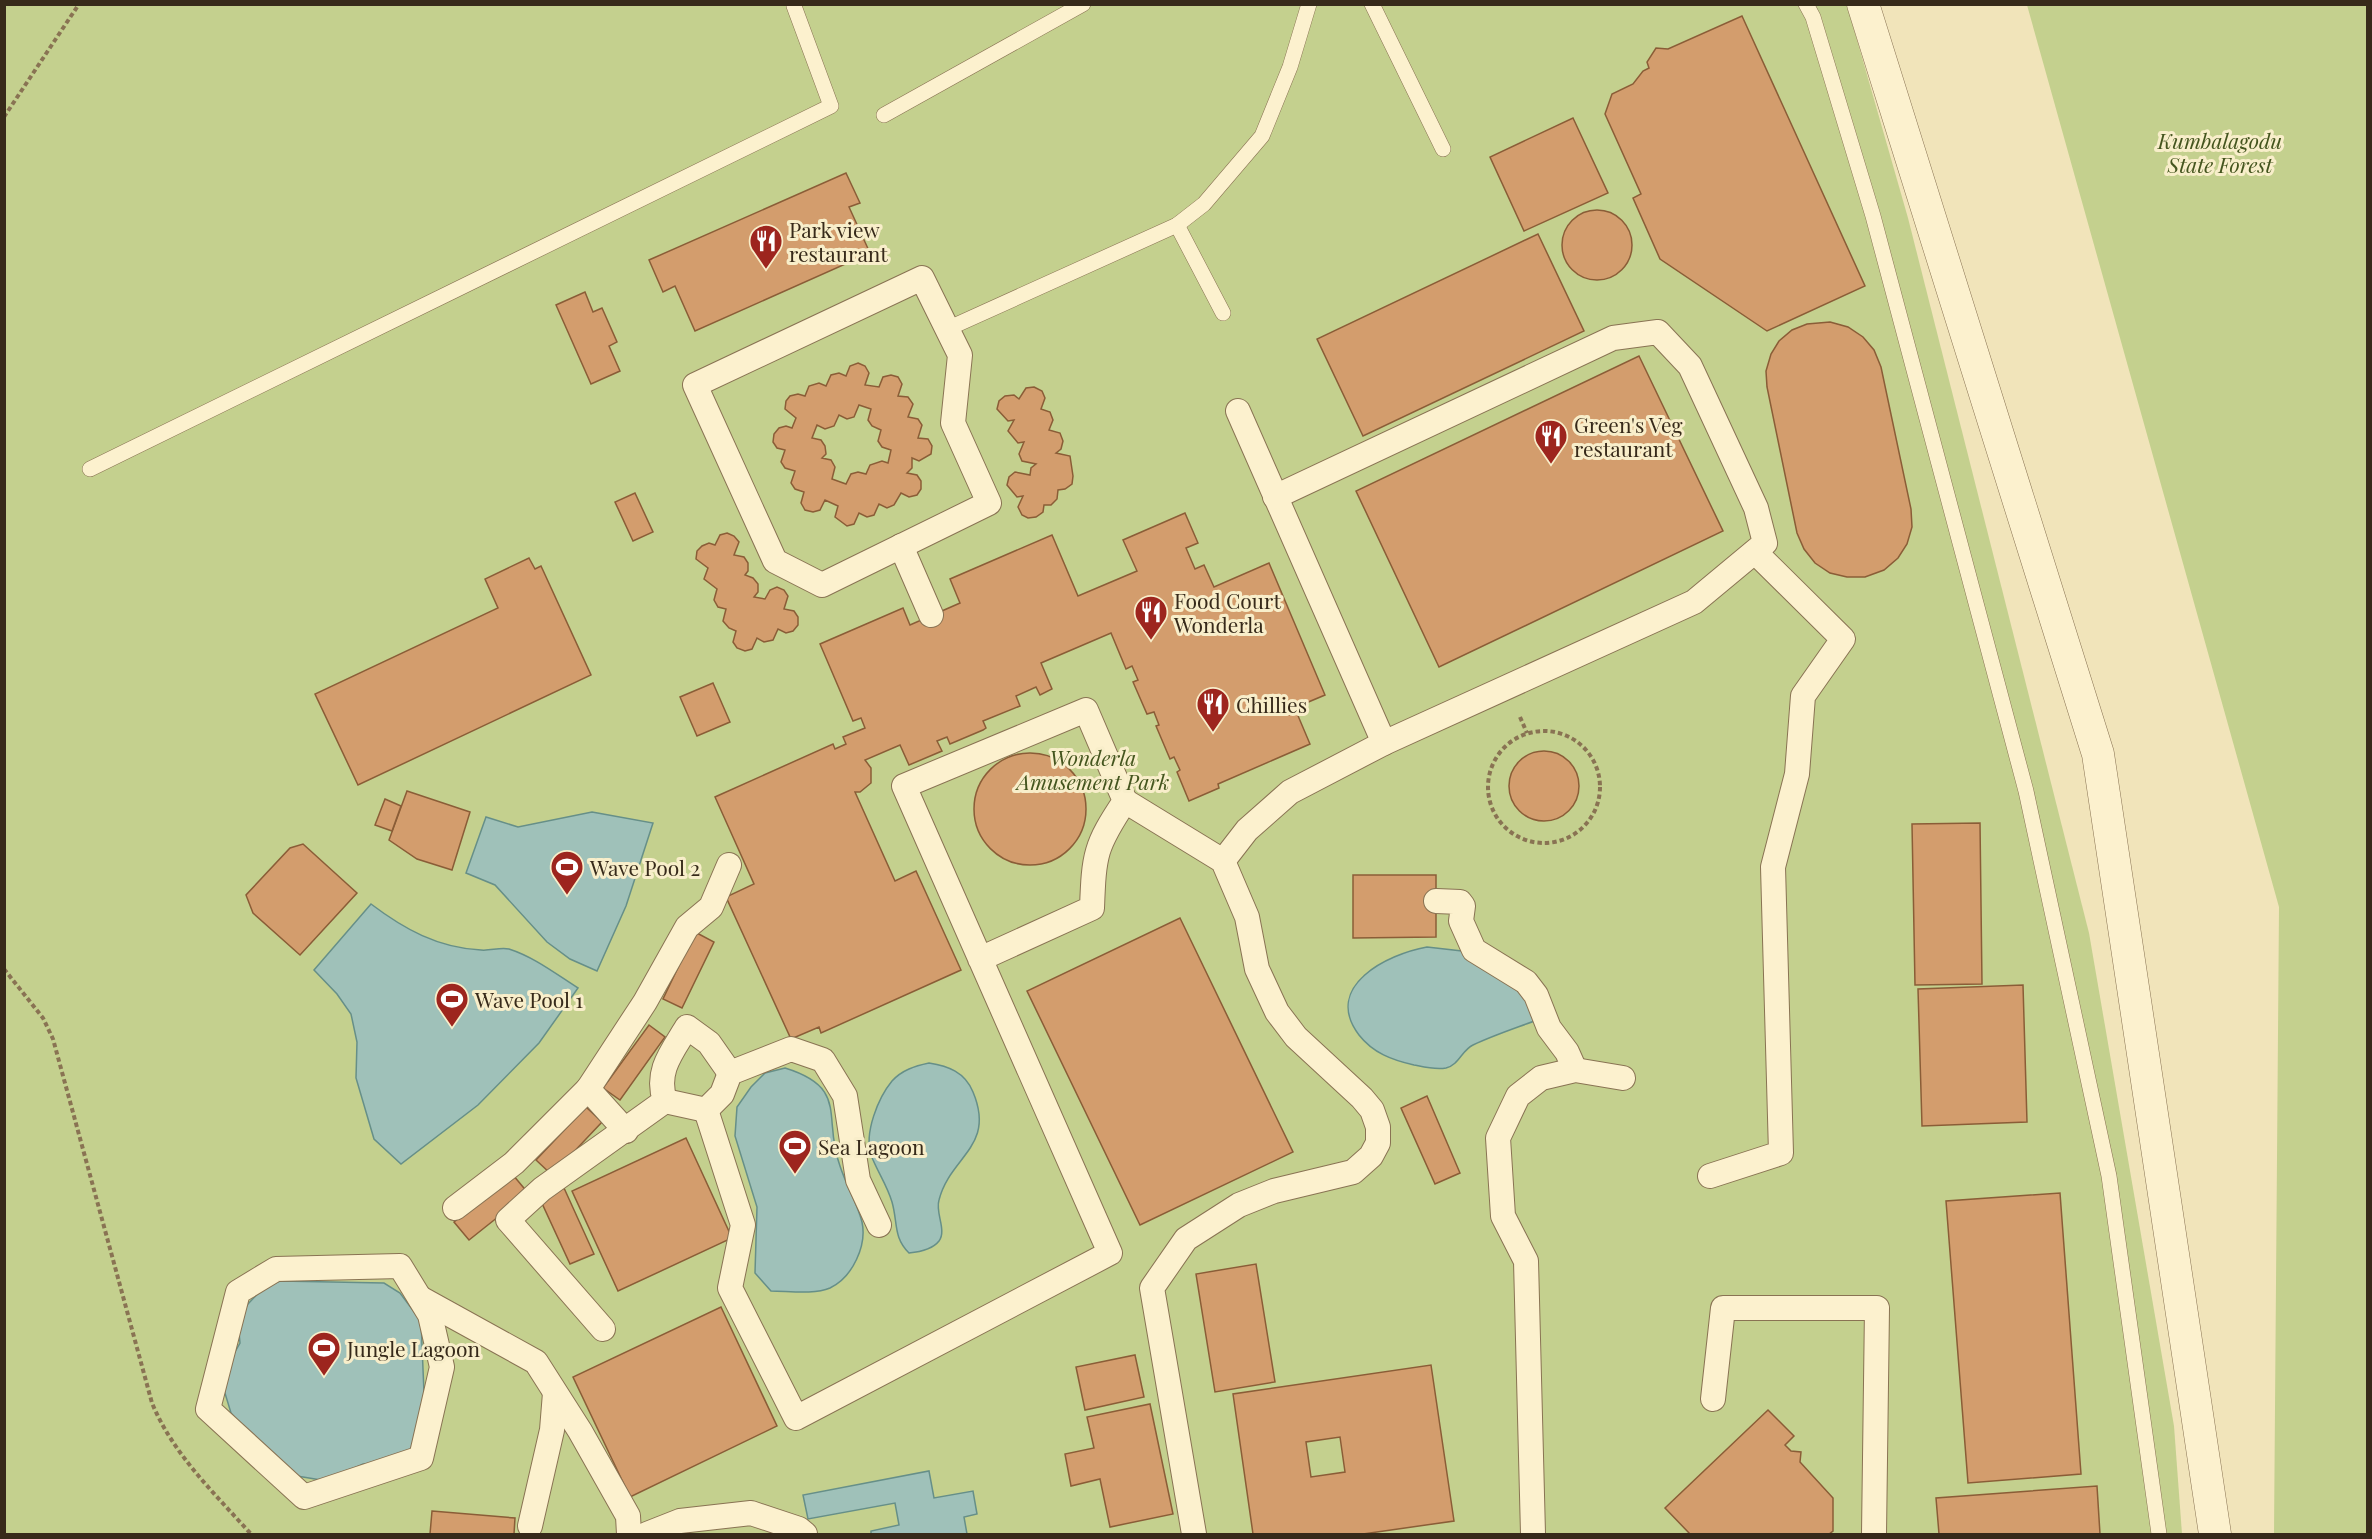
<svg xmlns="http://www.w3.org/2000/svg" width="2372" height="1539" viewBox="0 0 2372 1539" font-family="'Playfair Display',serif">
  <rect width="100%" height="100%" fill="#f1e4ba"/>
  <g fill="#c4d08e">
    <path d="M 5,5 L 1847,5 L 1908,218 L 2089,933 L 2174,1426 L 2182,1534 L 5,1534 Z"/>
    <path d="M 2027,5 L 2367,5 L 2367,1534 L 2274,1534 L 2279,907 Z"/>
  </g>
  <g fill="#9fc1b9" stroke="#668f88" stroke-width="1.5">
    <path d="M 592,812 L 653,823 L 626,906 L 597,971 L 570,959 L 547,942 L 495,885 L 466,873 L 486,817 L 518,827 Z"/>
    <path d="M 371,904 C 404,929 438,948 481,950 C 490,951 500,947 509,949 C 534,957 556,974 578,988 L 539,1043 L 478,1105 L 401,1164 L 374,1139 L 356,1078 L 357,1042 L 351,1014 L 337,994 L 314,970 Z"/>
    <path d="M 1427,947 L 1462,951 L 1514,976 L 1537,1020 C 1516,1028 1494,1035 1473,1045 C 1462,1050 1459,1065 1446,1068 C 1435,1070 1424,1067 1414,1065 C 1392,1060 1373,1053 1359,1035 C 1322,986 1388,954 1427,947 Z"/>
    <path d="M 929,1063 C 948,1066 965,1072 973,1092 C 996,1147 950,1156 939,1200 C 935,1213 947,1230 939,1241 C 932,1250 919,1252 909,1253 C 893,1237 898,1223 892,1202 C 887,1185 877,1171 871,1155 C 864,1133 878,1098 892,1081 C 902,1070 915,1066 929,1063 Z"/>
    <path d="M 785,1068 C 850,1088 822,1118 840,1166 C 846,1185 857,1202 862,1222 C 867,1245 853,1277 830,1288 C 814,1295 788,1291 771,1291 L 755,1273 L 757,1207 L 735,1136 L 737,1107 L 751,1087 L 765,1073 Z"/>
    <path d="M 280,1281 L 384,1283 L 400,1293 L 421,1321 L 424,1393 L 412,1451 L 386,1463 L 363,1464 L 327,1481 L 297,1476 L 255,1441 L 231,1413 L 224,1390 L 228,1364 L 240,1343 L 238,1322 L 248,1304 L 264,1287 Z"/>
    <path d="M 929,1471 L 934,1498 L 973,1491 L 977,1514 L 964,1517 L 967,1534 L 871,1534 L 871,1531 L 899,1525 L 895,1503 L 808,1519 L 803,1495 Z"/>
  </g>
  <g fill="#d39d6d" stroke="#8a5d37" stroke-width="1.5" fill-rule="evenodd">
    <path d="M 1742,16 L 1865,286 L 1767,331 L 1660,259 L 1633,198 L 1641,194 L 1605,114 L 1612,94 L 1633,84 L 1643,71 L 1649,68 L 1647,62 L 1656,48 L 1668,49 Z"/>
    <path d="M 1573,118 L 1608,193 L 1524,231 L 1490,157 Z"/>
    <path d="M 846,173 L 860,203 L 849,207 L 870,253 L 695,331 L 675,286 L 663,292 L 649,260 Z"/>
    <circle cx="1597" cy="245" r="35"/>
    <path d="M 1538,234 L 1584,331 L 1363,436 L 1317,339 Z"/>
    <path d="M 585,292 L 593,312 L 602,308 L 617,342 L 609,346 L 620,371 L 591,384 L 556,305 Z"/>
    <path d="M 1830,322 L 1848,327 L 1863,337 L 1874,350 L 1881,367 L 1911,509 L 1912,527 L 1907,544 L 1898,558 L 1884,570 L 1865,577 L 1847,577 L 1830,573 L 1815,563 L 1804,549 L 1797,533 L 1767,387 L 1766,371 L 1771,354 L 1779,341 L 1792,330 L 1807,324 Z"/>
    <path d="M 1639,356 L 1723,531 L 1439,667 L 1356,491 Z"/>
    <path d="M 858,363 L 865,366 L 869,373 L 865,385 L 879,387 L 883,377 L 891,375 L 898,377 L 902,384 L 898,396 L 908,397 L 913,404 L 908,417 L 918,419 L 922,425 L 918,438 L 928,439 L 932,446 L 931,454 L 919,461 L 912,458 L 912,468 L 907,473 L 917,475 L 921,481 L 921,489 L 917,495 L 909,497 L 901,493 L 894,505 L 887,508 L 879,504 L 874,515 L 867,517 L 859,513 L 854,524 L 847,526 L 835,517 L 838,506 L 825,500 L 820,510 L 813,512 L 805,510 L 801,503 L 804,492 L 795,489 L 791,483 L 795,471 L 785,468 L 781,462 L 785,450 L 777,448 L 773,442 L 774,434 L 779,428 L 786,426 L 792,428 L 796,418 L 785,409 L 786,401 L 790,396 L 798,394 L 805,396 L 809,386 L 819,383 L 826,386 L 831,375 L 839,373 L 846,376 L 850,366 ZM 859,405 L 871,409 L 868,420 L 872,426 L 881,430 L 878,441 L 882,447 L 891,450 L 888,463 L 882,461 L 870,465 L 866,474 L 858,472 L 851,474 L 846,484 L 832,479 L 835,467 L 831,460 L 822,458 L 826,454 L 825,446 L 821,440 L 812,438 L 817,425 L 825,429 L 834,426 L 839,415 L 847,419 L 854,417 Z"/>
    <path d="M 1034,387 L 1042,391 L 1045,398 L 1041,409 L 1050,412 L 1053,420 L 1049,430 L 1060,433 L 1063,441 L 1061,449 L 1056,453 L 1070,456 L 1073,476 L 1072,484 L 1065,489 L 1058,490 L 1057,499 L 1051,505 L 1044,505 L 1043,512 L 1036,517 L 1028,518 L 1022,515 L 1018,507 L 1023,496 L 1017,497 L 1007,485 L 1009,477 L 1015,472 L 1030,475 L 1031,468 L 1036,464 L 1022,461 L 1019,454 L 1024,442 L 1018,443 L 1008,431 L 1014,420 L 1008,421 L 997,409 L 999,401 L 1005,396 L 1014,395 L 1019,399 L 1026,388 Z"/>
    <path d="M 635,493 L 653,532 L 633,541 L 615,502 Z"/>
    <path d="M 1185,513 L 1198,543 L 1186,548 L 1195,569 L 1204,565 L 1214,587 L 1269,563 L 1325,695 L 1287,711 L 1289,715 L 1296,711 L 1310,744 L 1218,784 L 1219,788 L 1189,801 L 1177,772 L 1180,770 L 1174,757 L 1170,759 L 1156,726 L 1159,725 L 1154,712 L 1147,714 L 1133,682 L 1138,680 L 1132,666 L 1126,669 L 1111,633 L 1041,663 L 1052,689 L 1040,695 L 1036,687 L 1016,696 L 1020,706 L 983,721 L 986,728 L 983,730 L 950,744 L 947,737 L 937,741 L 942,751 L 909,765 L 900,745 L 865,760 L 871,768 L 871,783 L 860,792 L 855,792 L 895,881 L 916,871 L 961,970 L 821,1033 L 819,1027 L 791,1039 L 726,897 L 754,884 L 715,797 L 833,744 L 835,749 L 846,744 L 843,737 L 865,728 L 861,718 L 853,721 L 820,644 L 903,608 L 910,625 L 960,603 L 950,579 L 1052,535 L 1078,596 L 1137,571 L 1123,540 Z"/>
    <path d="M 727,533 L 734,536 L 739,542 L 734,555 L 744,557 L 748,563 L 748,571 L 745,575 L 753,578 L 758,584 L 758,592 L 754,597 L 765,599 L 770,590 L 777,587 L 784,590 L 788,596 L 784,609 L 794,611 L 798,617 L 798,625 L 793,631 L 786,633 L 778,629 L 773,640 L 764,642 L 757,638 L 752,649 L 745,651 L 737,648 L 733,642 L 736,631 L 729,628 L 723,621 L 726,609 L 718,607 L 714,600 L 717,589 L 704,579 L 708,568 L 696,559 L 697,551 L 702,546 L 709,543 L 715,545 L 720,535 Z"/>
    <path d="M 529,558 L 535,569 L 541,566 L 591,675 L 358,785 L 315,694 L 498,608 L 485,579 Z"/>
    <path d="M 713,683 L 730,722 L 697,736 L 680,697 Z"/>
    <circle cx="1544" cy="786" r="35"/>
    <circle cx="1030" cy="809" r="56"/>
    <path d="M 407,791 L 470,812 L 452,870 L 417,859 L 389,840 Z"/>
    <path d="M 385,799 L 401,806 L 392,831 L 375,825 Z"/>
    <path d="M 1980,823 L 1982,984 L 1915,985 L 1912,824 Z"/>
    <path d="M 303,844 L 357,893 L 300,955 L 253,913 L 246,895 L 290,848 Z"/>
    <path d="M 1353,875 L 1436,875 L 1436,937 L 1353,938 Z"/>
    <path d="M 1180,918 L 1293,1152 L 1140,1225 L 1027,991 Z"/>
    <path d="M 695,932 L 714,942 L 682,1008 L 663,999 Z"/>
    <path d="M 2023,985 L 2027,1122 L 1922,1126 L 1918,989 Z"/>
    <path d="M 649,1025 L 665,1037 L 620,1100 L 603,1088 Z"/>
    <path d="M 1427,1096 L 1460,1173 L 1435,1184 L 1401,1108 Z"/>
    <path d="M 586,1107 L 602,1122 L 552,1175 L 536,1160 Z"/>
    <path d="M 686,1138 L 732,1238 L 618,1291 L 572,1191 Z"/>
    <path d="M 513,1175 L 528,1193 L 469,1240 L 454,1222 Z"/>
    <path d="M 564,1188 L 594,1254 L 570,1264 L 540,1199 Z"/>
    <path d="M 2060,1193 L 2081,1474 L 1968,1483 L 1946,1201 Z"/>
    <path d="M 1256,1264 L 1275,1382 L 1215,1392 L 1196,1274 Z"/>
    <path d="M 721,1307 L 777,1426 L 630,1497 L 573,1377 Z"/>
    <path d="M 1135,1355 L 1144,1397 L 1085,1410 L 1076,1367 Z"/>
    <path d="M 1431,1365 L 1454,1521 L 1363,1534 L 1253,1534 L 1233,1394 ZM 1340,1437 L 1345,1472 L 1311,1477 L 1306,1442 Z"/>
    <path d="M 1150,1404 L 1173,1514 L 1110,1527 L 1100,1479 L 1071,1486 L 1065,1454 L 1094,1448 L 1087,1417 Z"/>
    <path d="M 1768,1410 L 1794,1436 L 1785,1445 L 1791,1451 L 1801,1452 L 1800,1462 L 1833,1498 L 1833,1531 L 1829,1534 L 1690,1534 L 1665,1508 Z"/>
    <path d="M 2097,1486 L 2100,1534 L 1939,1534 L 1936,1498 Z"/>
    <path d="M 432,1511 L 515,1518 L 514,1534 L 430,1534 Z"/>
  </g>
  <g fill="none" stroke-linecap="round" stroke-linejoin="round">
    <g stroke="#897353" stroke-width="16">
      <g id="service">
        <path d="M 1372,4 L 1443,149"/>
        <path d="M 1806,4 L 1813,17 L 1873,216 L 2026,791 L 2109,1176 L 2159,1534"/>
        <path d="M 884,115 L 1083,4"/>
        <path d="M 1177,225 L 1223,313"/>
        <path d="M 947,329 L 1177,225 L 1204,204 L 1262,136 L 1290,67 L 1309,4"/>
        <path d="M 90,469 L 831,106 L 794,6"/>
      </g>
    </g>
    <g stroke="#897353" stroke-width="26">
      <g id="pedestrian">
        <path d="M 922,278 L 960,355 L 953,423 L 989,503 L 822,585 L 775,561 L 695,385 Z"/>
        <path d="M 1238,411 L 1384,743"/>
        <path d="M 901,546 L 931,615"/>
        <path d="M 1125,801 L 1223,861 L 1247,917 L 1257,969 L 1277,1012 L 1296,1037 L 1362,1098 L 1372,1110 L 1378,1127 L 1378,1143 L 1371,1156 L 1353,1172 L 1274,1191 L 1239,1205 L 1186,1239 L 1152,1288 L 1194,1534"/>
        <path d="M 1223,861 L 1247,830 L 1290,792 L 1384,743 L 1694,602 L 1765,543 L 1756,508 L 1690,366 L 1658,332 L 1613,338 L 1275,497"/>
        <path d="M 1436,901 L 1460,902 L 1463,906 L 1461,921 L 1474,950 L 1526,982 L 1536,995 L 1549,1028 L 1567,1052 L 1575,1070"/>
        <path d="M 588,1089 L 626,1131"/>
        <path d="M 665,1101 L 706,1110"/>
        <path d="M 706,1110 L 743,1225 L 730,1288 L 796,1418 L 1110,1253 L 904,786 L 1086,710 L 1125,801 C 1095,846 1094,854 1092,908 L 980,959"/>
        <path d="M 706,1110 L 722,1094 L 730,1073 L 791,1049 L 823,1060 L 845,1096 L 858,1180 L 879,1225"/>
        <path d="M 1710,1176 L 1781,1153 L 1773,867 L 1797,774 L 1803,696 L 1843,639 L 1755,552"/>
        <path d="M 455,1208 L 514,1163 L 588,1089 L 645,1002 L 687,927 L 711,907 L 729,865"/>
        <path d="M 400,1266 L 430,1315 L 442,1367 L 421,1458 L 304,1497 L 208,1409 L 238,1292 L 276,1269 Z"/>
        <path d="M 420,1298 L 536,1362 L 580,1431 L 628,1516 L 629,1534"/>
        <path d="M 603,1329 L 508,1220 L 542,1189 L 665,1101 C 655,1071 672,1052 687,1027 L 709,1043 L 730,1073"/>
        <path d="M 1713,1399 L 1723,1308 L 1877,1308 L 1874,1534"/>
        <path d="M 530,1526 L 552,1430 L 555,1393"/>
        <path d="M 647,1534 L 680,1521 L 751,1513 L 799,1529 L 805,1534"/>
        <path d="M 1533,1534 L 1526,1261 L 1503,1216 L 1498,1138 L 1518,1096 L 1541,1078 L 1575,1070 L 1623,1078"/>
      </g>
    </g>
    <g stroke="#897353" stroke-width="33">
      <path id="minor" d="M 1863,4 L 2098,754 L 2215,1534"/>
    </g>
    <g stroke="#897353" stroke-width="4" stroke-dasharray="4.5 3" stroke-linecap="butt">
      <path d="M 4,117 L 79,4"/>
      <path d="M 1520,717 L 1527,733"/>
      <circle cx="1544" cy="787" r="56"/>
      <path d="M 4,969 L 43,1018 L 53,1039 L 152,1403 C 173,1454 214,1493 251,1534"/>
    </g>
    <use href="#service" stroke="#fcf1ce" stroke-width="15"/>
    <use href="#pedestrian" stroke="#fcf1ce" stroke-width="24"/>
    <use href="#minor" stroke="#fcf1ce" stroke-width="32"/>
  </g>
  <defs>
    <g id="restaurant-pin" transform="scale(1.725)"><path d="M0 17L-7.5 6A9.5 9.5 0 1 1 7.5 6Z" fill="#9d251e" stroke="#f8eeca"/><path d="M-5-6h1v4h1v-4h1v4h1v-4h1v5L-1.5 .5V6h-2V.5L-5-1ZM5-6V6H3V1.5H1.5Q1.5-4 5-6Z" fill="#fff"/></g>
    <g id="stadium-pin" transform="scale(1.725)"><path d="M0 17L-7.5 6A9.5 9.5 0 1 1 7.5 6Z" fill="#9d251e" stroke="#f8eeca"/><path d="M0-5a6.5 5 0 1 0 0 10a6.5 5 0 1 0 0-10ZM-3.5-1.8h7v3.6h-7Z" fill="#fff"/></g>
  </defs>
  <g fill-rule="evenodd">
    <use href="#restaurant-pin" x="766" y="241"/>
    <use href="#restaurant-pin" x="1551" y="436"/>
    <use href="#restaurant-pin" x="1151" y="612"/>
    <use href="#restaurant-pin" x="1213" y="704"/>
    <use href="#stadium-pin" x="567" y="867"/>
    <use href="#stadium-pin" x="452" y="999"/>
    <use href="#stadium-pin" x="795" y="1146"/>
    <use href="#stadium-pin" x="324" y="1348"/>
  </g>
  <g text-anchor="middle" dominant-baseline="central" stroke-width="6" stroke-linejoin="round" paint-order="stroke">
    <g font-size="21" font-style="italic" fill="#44551e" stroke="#f8eeca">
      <text x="2220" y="140">Kumbalagodu<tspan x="2220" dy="24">State Forest</tspan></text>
      <text x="1093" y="757">Wonderla<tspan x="1093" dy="24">Amusement Park</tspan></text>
    </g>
    <g font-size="21" fill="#372a1a" stroke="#f8eeca" text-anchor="start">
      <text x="789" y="229">Park view<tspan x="789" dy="24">restaurant</tspan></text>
      <text x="1574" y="424">Green's Veg<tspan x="1574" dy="24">restaurant</tspan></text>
      <text x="1174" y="600">Food Court<tspan x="1174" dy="24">Wonderla</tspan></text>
      <text x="1236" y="704">Chillies</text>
      <text x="590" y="867">Wave Pool 2</text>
      <text x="475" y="999">Wave Pool 1</text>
      <text x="818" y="1146">Sea Lagoon</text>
      <text x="347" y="1348">Jungle Lagoon</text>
    </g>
  </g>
  <rect width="2372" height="1539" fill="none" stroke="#372a1a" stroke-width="12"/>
</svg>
